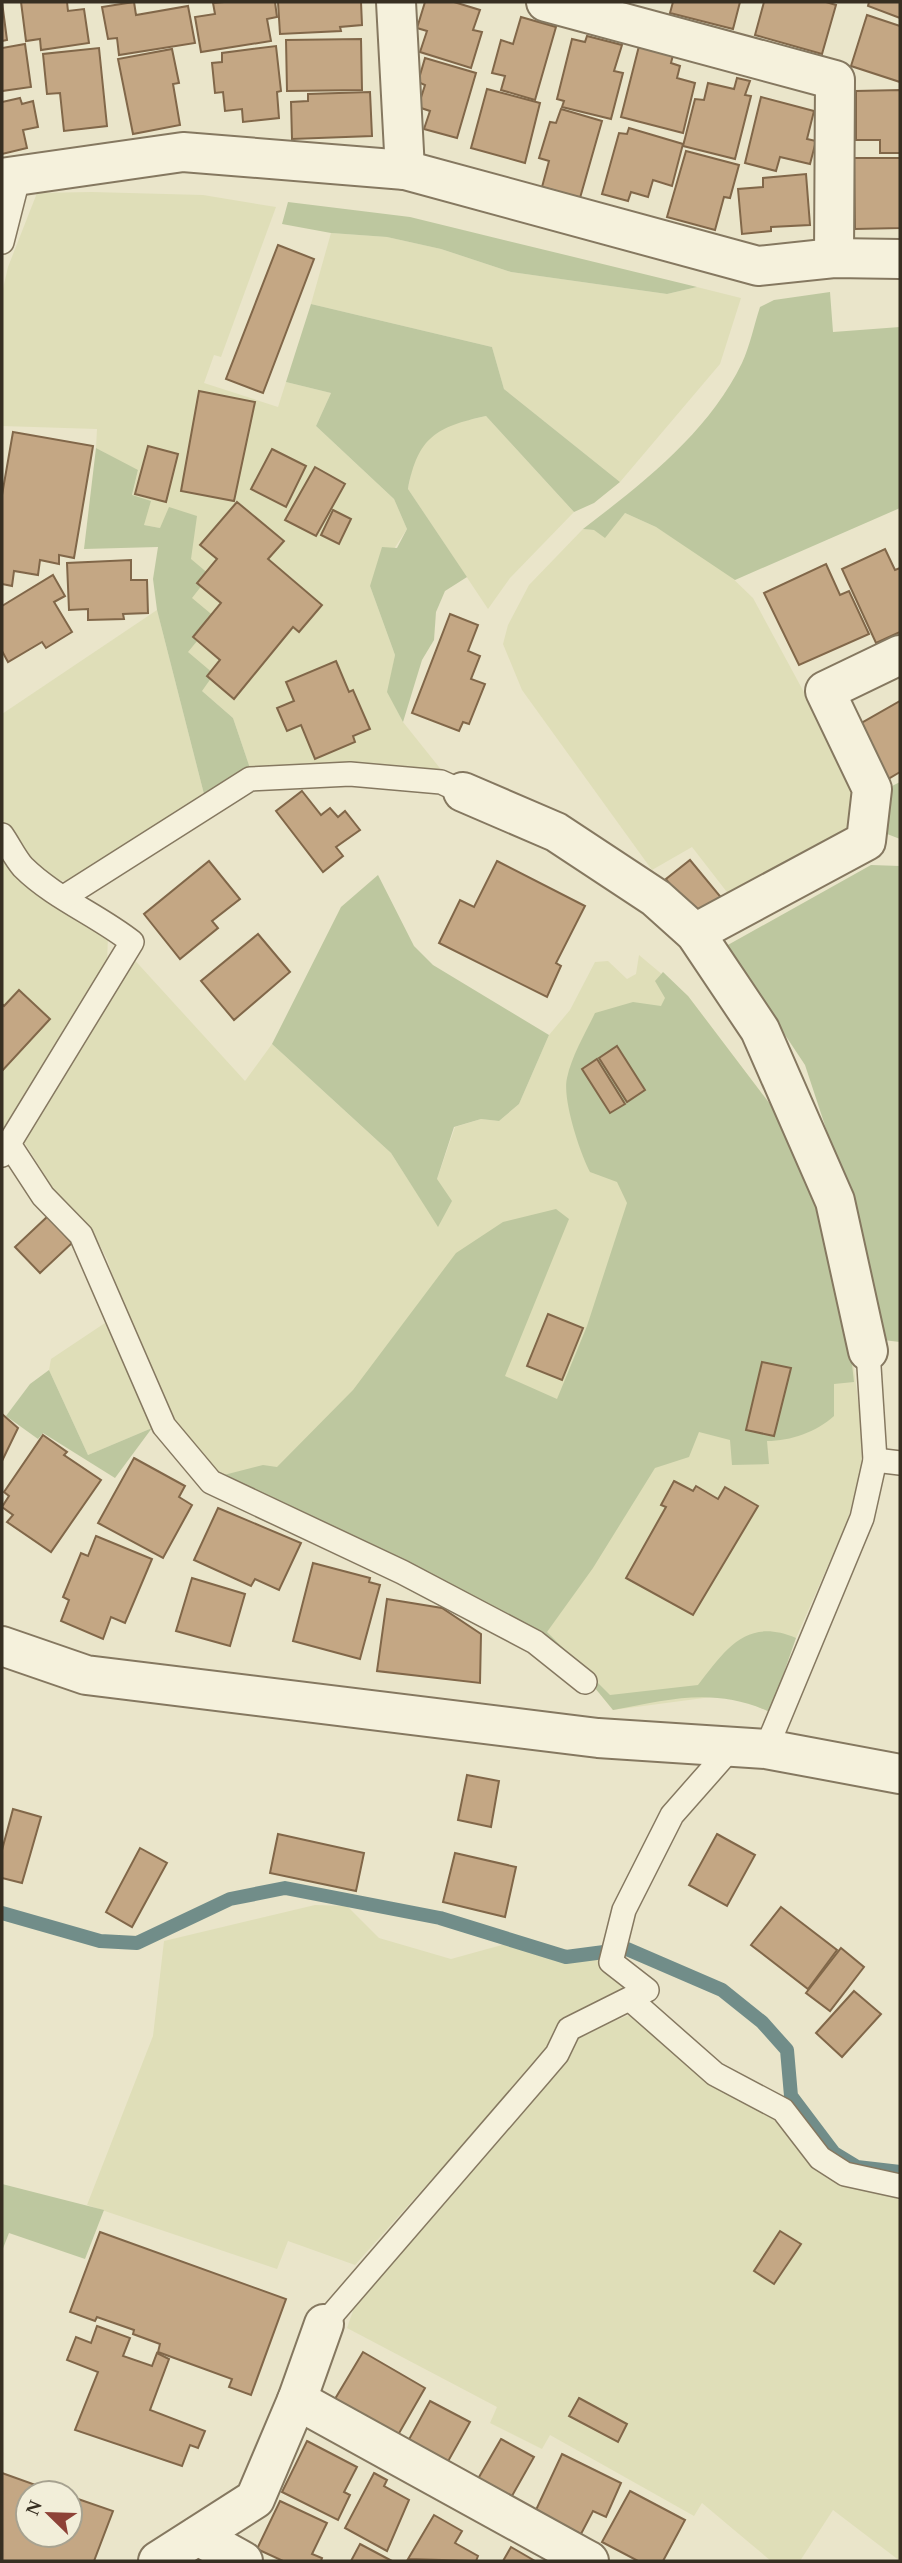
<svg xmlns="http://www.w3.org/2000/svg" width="902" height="2563" viewBox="0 0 902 2563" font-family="'Times New Roman',serif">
  <rect width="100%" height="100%" fill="#eae5ca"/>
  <g fill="#dfdeb8">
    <path d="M 92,192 L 203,195 L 276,207 L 221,357 L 214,355 L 204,383 L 278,407 L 286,382 L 331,393 L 316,426 L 394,499 L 407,529 L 370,586 L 395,655 L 388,692 L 403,722 L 443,772 L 252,774 L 233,718 L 202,691 L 188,652 L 191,559 L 160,528 L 144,525 L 132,496 L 138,471 L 96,448 L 97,429 L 2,426 L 2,293 L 8,267 L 37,193 Z"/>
    <path d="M 331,233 L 387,237 L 441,249 L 511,272 L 667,294 L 697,287 L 741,298 L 720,364 L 620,482 L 504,389 L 492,347 L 311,304 Z"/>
    <path d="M 486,416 L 574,512 L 510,578 L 488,609 L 408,489 L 414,458 L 427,439 L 451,424 Z"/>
    <path d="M 625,513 L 656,527 L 726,572 L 753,598 L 852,781 L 849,836 L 730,896 L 692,847 L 652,870 L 522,690 L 503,644 L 508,625 L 529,585 L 583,529 L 594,530 Z"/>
    <path d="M 157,610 L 204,794 L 77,882 L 54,880 L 31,864 L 2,819 L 2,714 Z"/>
    <path d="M 2,856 L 18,879 L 108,935 L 107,964 L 2,1145 Z"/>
    <path d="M 130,955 L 245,1081 L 272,1044 L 391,1153 L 438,1226 L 437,1179 L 455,1127 L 481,1119 L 499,1121 L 519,1104 L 549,1035 L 570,1010 L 595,962 L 608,961 L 627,979 L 636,974 L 639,955 L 688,996 L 773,1108 L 845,1302 L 860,1415 L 862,1463 L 848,1520 L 796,1638 L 770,1712 L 744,1701 L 719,1696 L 613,1710 L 586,1677 L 220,1476 L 185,1440 L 132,1332 L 107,1259 L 90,1227 L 57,1195 L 21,1137 Z"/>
    <path d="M 105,1323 L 152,1428 L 88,1455 L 49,1370 L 51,1359 Z"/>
    <path d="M 315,1905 L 347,1906 L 379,1938 L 451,1959 L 509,1943 L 555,1961 L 598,1956 L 630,1990 L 571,2015 L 543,2055 L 355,2265 L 288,2241 L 277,2269 L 87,2205 L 153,2036 L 164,1941 Z"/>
    <path d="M 634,2013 L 764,2109 L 813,2163 L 900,2193 L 900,2561 L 833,2510 L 800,2561 L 771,2561 L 702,2503 L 694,2516 L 550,2435 L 542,2449 L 490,2423 L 497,2407 L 347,2328 L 355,2305 L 575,2037 Z"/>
  </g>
  <g fill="#bdc79f">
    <path d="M 288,202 L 410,217 L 697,287 L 667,294 L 511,272 L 441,249 L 387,237 L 331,233 L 282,224 Z"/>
    <path d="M 830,292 L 833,332 L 900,327 L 900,508 L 735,580 L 656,527 L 625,513 L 605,538 L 594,530 L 583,529 C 643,483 708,433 742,363 C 750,346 754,325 760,307 L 774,300 Z"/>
    <path d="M 311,304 L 492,347 L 504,389 L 620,482 L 594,503 L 574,512 L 486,416 C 436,427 418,437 408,489 L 467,577 L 445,591 L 436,612 L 434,640 L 422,660 L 403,722 L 387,692 L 395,655 L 370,586 L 382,547 L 397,548 L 407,529 L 394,499 L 316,426 L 331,393 L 286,382 Z"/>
    <path d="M 96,448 L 138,470 L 132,495 L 151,501 L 144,525 L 160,528 L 169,507 L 197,516 L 191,559 L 210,575 L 192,598 L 216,618 L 188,652 L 214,674 L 202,691 L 233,718 L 252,774 L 235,777 L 204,794 L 157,610 L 153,579 L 158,547 L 84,549 Z"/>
    <path d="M 900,782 L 900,839 L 882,832 L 884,790 Z"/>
    <path d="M 871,865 L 900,866 L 900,1342 L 883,1340 L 844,1183 L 805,1065 L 726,946 Z"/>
    <path d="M 378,875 L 414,946 L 433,965 L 549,1035 L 519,1104 L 499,1121 L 481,1119 L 454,1127 L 437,1179 L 452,1201 L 438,1227 L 391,1153 L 272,1044 L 341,907 Z"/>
    <path d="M 663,972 L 688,996 L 773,1108 L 800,1150 L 845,1302 L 854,1382 L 834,1384 L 834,1416 C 816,1432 791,1441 767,1441 L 769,1464 L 732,1465 L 730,1440 L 699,1432 L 689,1457 L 655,1468 L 593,1568 L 547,1632 L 610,1695 L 698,1685 C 726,1649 746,1617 796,1638 L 770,1712 C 715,1687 671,1699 613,1710 L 586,1677 L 220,1476 L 263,1465 L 277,1467 L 353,1390 L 456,1253 L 503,1222 L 556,1209 L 569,1219 L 505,1376 L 557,1399 L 587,1326 L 627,1203 L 617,1182 L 590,1172 C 580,1153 562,1099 567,1078 C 572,1055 585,1034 595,1013 L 633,1002 L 661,1006 L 665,998 L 655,981 Z"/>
    <path d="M 49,1370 L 88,1455 L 152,1428 L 115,1478 L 43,1433 L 38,1439 L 6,1416 L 30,1384 Z"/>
    <path d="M 2,2184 L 104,2210 L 85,2259 L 9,2233 L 2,2251 Z"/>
  </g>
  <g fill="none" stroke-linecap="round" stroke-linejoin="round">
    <path stroke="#718d89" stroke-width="14" d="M 2,1913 L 100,1941 L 137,1943 L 230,1899 L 285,1888 L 440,1918 L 566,1957 L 627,1949 L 722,1990 L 762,2022 L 787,2050 L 791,2096 L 834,2153 L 857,2167 L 900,2172"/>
  </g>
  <g fill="#c4a784" stroke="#816749" stroke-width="2">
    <path d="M 2,2 L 7,40 L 2,41 Z"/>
    <path d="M 21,2 L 67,2 L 68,11 L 84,9 L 89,43 L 41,50 L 40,39 L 26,41 Z"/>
    <path d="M 134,2 L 136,15 L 188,6 L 195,43 L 119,55 L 117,38 L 108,39 L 102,7 Z"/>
    <path d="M 224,2 L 275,2 L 277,17 L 267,19 L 271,41 L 201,52 L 195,17 L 215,14 L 213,3 Z"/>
    <path d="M 278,2 L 361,2 L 362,25 L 340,27 L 341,31 L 280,34 Z"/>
    <path d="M 425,2 L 454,2 L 480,10 L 473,30 L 482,32 L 471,68 L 420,52 L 427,31 L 417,28 Z"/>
    <path d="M 673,2 L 740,2 L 733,29 L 670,13 Z"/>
    <path d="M 764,2 L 826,2 L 836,5 L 822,54 L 755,35 Z"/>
    <path d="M 869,2 L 900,2 L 900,18 L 868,6 Z"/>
    <path d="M 867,15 L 900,26 L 900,82 L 851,66 Z"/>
    <path d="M 521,17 L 556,27 L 535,100 L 501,90 L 505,76 L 492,73 L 501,40 L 513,44 Z"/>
    <path d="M 587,36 L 622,45 L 614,71 L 623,73 L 611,119 L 562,107 L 564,101 L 557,99 L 572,39 L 585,42 Z"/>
    <path d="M 361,39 L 362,90 L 287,91 L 286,40 Z"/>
    <path d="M 25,44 L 31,87 L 2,91 L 2,48 Z"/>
    <path d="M 276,46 L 281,91 L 277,92 L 279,118 L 243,122 L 242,109 L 225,111 L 223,92 L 215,93 L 212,63 L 222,62 L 222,53 Z"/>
    <path d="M 639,46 L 673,55 L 671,63 L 680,66 L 677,78 L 695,83 L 683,133 L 621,117 Z"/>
    <path d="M 99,48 L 107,126 L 64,131 L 60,93 L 47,94 L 43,54 Z"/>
    <path d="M 172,49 L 179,83 L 173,84 L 180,125 L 133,134 L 118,59 Z"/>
    <path d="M 425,58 L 476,73 L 457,138 L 424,129 L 430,111 L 418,107 L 425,85 L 418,82 Z"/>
    <path d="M 737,78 L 750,81 L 745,95 L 751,96 L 735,159 L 683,146 L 695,99 L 704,100 L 708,83 L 734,89 Z"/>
    <path d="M 487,89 L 540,103 L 525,163 L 471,148 Z"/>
    <path d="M 900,90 L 900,153 L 880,153 L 880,140 L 856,140 L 856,91 Z"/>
    <path d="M 370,92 L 372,136 L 292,139 L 291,102 L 308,101 L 308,94 Z"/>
    <path d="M 761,97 L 814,111 L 807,139 L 816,141 L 810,164 L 780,157 L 776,171 L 745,163 Z"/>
    <path d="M 20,98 L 22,104 L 33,101 L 38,127 L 23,130 L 27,148 L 2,154 L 2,102 Z"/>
    <path d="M 561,109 L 602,121 L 580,198 L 542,187 L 549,161 L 539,158 L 550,122 L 556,123 Z"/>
    <path d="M 629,128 L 683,144 L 672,186 L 653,180 L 648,197 L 631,192 L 628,201 L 602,194 L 619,133 L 627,134 Z"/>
    <path d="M 686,151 L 739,165 L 730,198 L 724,197 L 715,230 L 667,217 Z"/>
    <path d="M 854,158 L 900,158 L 900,228 L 855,229 Z"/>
    <path d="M 806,174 L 810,225 L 771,227 L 771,231 L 742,234 L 738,189 L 763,187 L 763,178 Z"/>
    <path d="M 278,245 L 314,259 L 263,393 L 226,379 Z"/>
    <path d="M 199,391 L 255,402 L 234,501 L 181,491 Z"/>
    <path d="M 13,432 L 93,446 L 74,558 L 59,555 L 59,564 L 40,560 L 38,575 L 14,571 L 12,586 L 2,584 L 2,495 Z"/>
    <path d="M 148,446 L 178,454 L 166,502 L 135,494 Z"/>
    <path d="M 272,449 L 306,466 L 286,507 L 251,489 Z"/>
    <path d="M 315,467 L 345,484 L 316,536 L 285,520 Z"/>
    <path d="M 237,502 L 284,541 L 268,559 L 322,605 L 299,632 L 293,627 L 234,699 L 207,676 L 220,660 L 193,637 L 221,603 L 197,583 L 217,559 L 200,545 Z"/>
    <path d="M 333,510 L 351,519 L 339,544 L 321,535 Z"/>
    <path d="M 885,549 L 895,570 L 900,568 L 900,632 L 876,643 L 842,569 Z"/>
    <path d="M 131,560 L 131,580 L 147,580 L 148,613 L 123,614 L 124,619 L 88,620 L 88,609 L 69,610 L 67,563 Z"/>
    <path d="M 826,564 L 840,595 L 849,591 L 869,634 L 799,665 L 764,593 Z"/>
    <path d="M 53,575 L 65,596 L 54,602 L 72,632 L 46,648 L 42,642 L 8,662 L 2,651 L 2,606 Z"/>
    <path d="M 450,614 L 478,625 L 468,651 L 480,656 L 471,679 L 485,684 L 469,724 L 463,722 L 459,731 L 412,713 Z"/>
    <path d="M 336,661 L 349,692 L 353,690 L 370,729 L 353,736 L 355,742 L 315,759 L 301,725 L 287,731 L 277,708 L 294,701 L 286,682 Z"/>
    <path d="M 900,701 L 900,772 L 888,779 L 858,725 Z"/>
    <path d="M 302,791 L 321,815 L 330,808 L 338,817 L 345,811 L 360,830 L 336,847 L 343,856 L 323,872 L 276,811 Z"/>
    <path d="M 690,860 L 724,901 L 699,921 L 666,879 Z"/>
    <path d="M 209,861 L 240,899 L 212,921 L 218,928 L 180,959 L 144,914 Z"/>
    <path d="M 497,861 L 585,906 L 556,963 L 561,966 L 547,997 L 439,943 L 460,900 L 474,907 Z"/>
    <path d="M 258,934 L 290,972 L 234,1020 L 201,981 Z"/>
    <path d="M 19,990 L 50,1019 L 2,1071 L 2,1004 L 4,1006 Z"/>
    <path d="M 617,1046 L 645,1090 L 627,1102 L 599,1058 Z"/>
    <path d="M 597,1059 L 625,1104 L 610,1113 L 582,1069 Z"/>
    <path d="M 48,1216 L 72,1243 L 40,1273 L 15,1247 Z"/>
    <path d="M 548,1314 L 583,1328 L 562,1380 L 527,1366 Z"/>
    <path d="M 762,1362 L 791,1368 L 774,1436 L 746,1430 Z"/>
    <path d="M 2,1414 L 18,1428 L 2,1461 Z"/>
    <path d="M 43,1435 L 67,1452 L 64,1455 L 101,1480 L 51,1552 L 7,1522 L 13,1515 L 2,1507 L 9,1496 L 4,1492 Z"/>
    <path d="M 134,1458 L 185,1486 L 179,1497 L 192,1505 L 163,1558 L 98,1523 Z"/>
    <path d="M 674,1481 L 693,1491 L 696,1486 L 718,1499 L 725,1487 L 758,1506 L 693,1615 L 626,1578 L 666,1507 L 661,1505 Z"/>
    <path d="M 218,1508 L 301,1543 L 279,1590 L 255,1579 L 251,1586 L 194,1560 Z"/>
    <path d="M 96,1536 L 152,1559 L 125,1623 L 111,1617 L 103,1639 L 61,1621 L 69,1600 L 63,1597 L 81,1553 L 88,1556 Z"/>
    <path d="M 313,1563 L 370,1578 L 369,1582 L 380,1585 L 360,1659 L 293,1641 Z"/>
    <path d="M 192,1578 L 245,1594 L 230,1646 L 176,1631 Z"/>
    <path d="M 387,1599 L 442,1608 L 481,1634 L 480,1683 L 377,1671 Z"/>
    <path d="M 467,1775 L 499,1781 L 491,1827 L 458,1820 Z"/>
    <path d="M 13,1809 L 41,1817 L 22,1883 L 2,1878 L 2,1850 Z"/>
    <path d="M 278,1834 L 364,1853 L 356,1891 L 270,1873 Z"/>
    <path d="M 717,1834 L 755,1855 L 727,1906 L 689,1885 Z"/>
    <path d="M 140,1848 L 167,1863 L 132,1927 L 106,1912 Z"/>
    <path d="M 455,1853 L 516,1867 L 505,1917 L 443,1902 Z"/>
    <path d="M 781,1907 L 837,1950 L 808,1989 L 751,1945 Z"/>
    <path d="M 841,1948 L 864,1967 L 830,2011 L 806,1993 Z"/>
    <path d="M 854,1991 L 881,2014 L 842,2057 L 816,2033 Z"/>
    <path d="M 780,2231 L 801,2244 L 774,2284 L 754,2271 Z"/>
    <path d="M 100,2232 L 286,2299 L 251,2395 L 229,2387 L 232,2379 L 158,2352 L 160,2344 L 133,2334 L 134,2330 L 97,2317 L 95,2321 L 70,2312 Z"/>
    <path d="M 97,2326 L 130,2338 L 123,2356 L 152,2366 L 157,2353 L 169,2359 L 150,2410 L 205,2431 L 198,2448 L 190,2445 L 182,2466 L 75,2430 L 98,2372 L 67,2360 L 76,2337 L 91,2343 Z"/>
    <path d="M 363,2352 L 425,2388 L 398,2435 L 335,2399 Z"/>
    <path d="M 579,2398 L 627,2424 L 618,2442 L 569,2416 Z"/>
    <path d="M 430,2401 L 470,2422 L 446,2465 L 407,2443 Z"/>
    <path d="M 501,2439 L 534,2457 L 508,2503 L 475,2484 Z"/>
    <path d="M 307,2441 L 357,2467 L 344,2492 L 350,2495 L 338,2520 L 282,2492 Z"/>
    <path d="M 562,2454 L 621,2483 L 606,2517 L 593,2511 L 581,2534 L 535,2512 Z"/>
    <path d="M 2,2473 L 47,2489 L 46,2492 L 49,2493 L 28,2493 L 28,2535 L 70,2535 L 70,2500 L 76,2502 L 78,2499 L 113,2511 L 94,2561 L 2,2561 Z"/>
    <path d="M 374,2473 L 387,2480 L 384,2486 L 409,2500 L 387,2551 L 345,2528 Z"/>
    <path d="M 630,2491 L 685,2520 L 663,2561 L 638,2561 L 602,2542 Z"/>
    <path d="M 280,2501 L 327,2523 L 312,2554 L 322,2558 L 321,2561 L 283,2561 L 257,2549 Z"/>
    <path d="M 434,2515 L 462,2531 L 455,2543 L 478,2556 L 476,2561 L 408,2559 Z"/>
    <path d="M 360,2544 L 392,2561 L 351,2561 Z"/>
    <path d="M 511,2547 L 535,2561 L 503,2561 Z"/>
  </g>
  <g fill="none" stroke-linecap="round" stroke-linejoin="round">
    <g stroke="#857860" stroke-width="26">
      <g id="lane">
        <path d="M 2,242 L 19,175"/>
        <path d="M 2,835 C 9,845 15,858 23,867 C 54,898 98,915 132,942 L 2,1155"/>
        <path d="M 64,897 L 250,779 L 350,774 L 441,782 L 463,792"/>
        <path d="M 9,1144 L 43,1196 L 81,1235 L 164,1426 L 211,1482 L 402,1572 L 535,1642 L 585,1682"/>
        <path d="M 875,1460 L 900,1463"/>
        <path d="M 766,1749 L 862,1518 L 875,1460 L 868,1351"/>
        <path d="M 631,2000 L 715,2074 L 783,2110 L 820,2158 L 845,2174 L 900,2186"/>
        <path d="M 324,2324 L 540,2074 L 557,2054 L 569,2029 L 647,1990 L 611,1962 L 624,1910 L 672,1815 L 731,1748"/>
      </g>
    </g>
    <g stroke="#857860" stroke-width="42">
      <g id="street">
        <path d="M 396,2 L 405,170"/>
        <path d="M 546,2 L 835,80 L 834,258"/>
        <path d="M 2,178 L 183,152 L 405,170 L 758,266 L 834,258 L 900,259"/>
        <path d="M 463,792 L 556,832 L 656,898 L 695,933 L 760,1030 L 835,1201 L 868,1351"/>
        <path d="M 695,933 L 866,841 L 872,789 L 825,691 L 900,655"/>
        <path d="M 2,1646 L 86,1675 L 598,1738 L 766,1749 L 900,1774"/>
        <path d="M 297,2400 L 589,2561"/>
        <path d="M 198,2536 L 243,2561"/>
        <path d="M 158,2561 L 255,2499 L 297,2400 L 324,2324"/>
      </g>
    </g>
    <use href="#lane" stroke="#f5f1dc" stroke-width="23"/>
    <use href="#street" stroke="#f5f1dc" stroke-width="38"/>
  </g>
  <rect width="902" height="2563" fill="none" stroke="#372f22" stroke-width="7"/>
  <g transform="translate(49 2514) rotate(293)"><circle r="33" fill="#f2eed9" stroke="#a7a290" stroke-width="2"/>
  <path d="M0-5L12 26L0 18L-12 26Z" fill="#8d4237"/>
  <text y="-10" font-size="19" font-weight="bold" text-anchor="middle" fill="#372f22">N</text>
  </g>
</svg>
